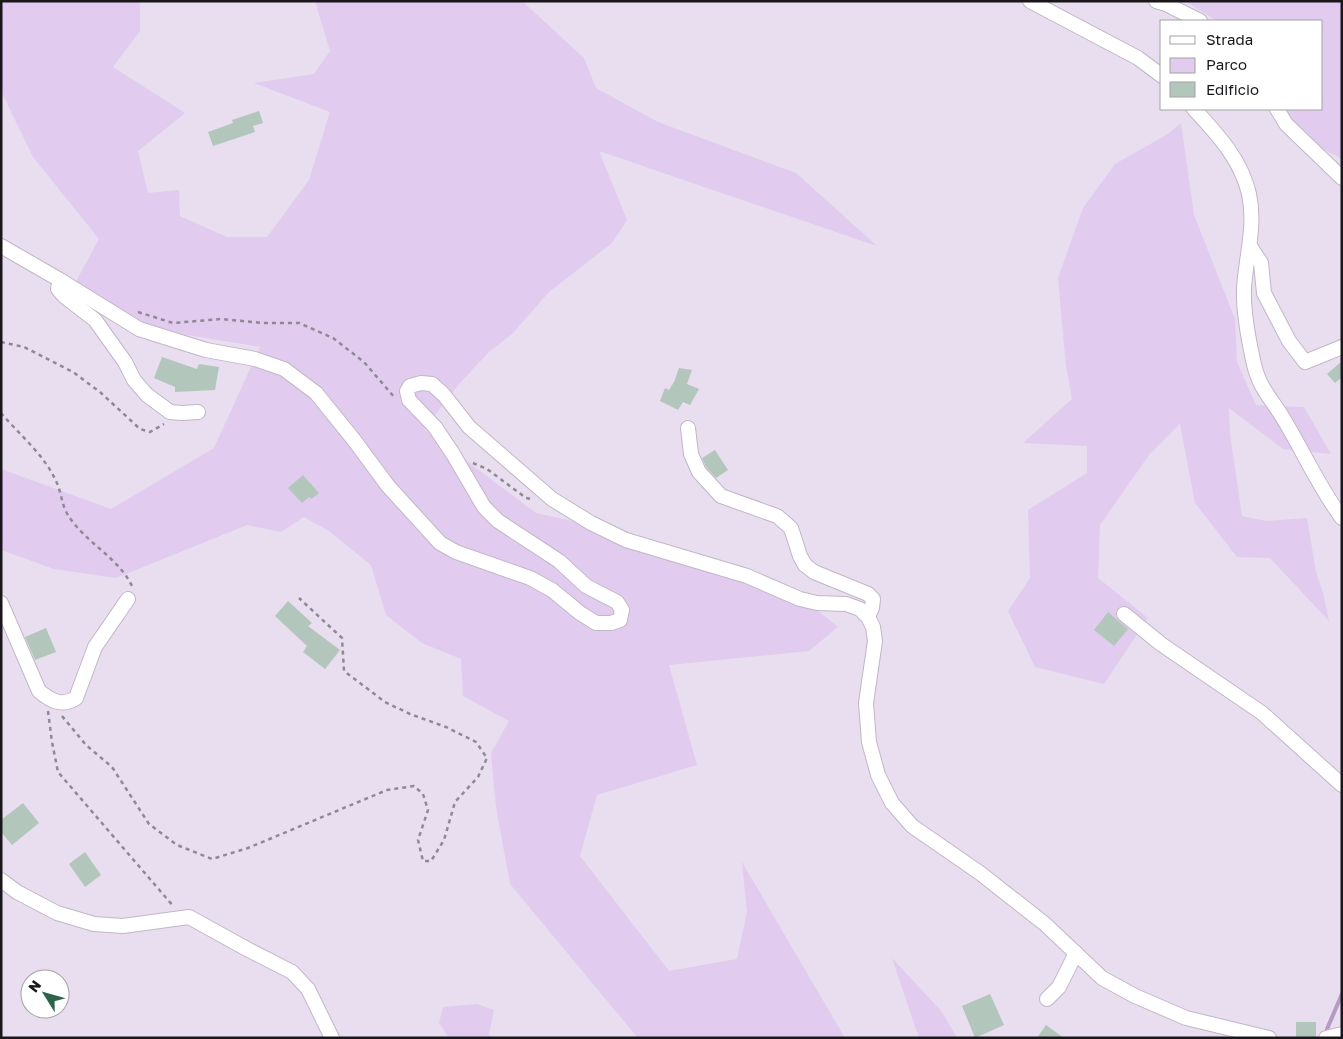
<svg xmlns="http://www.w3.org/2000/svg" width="1343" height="1039" viewBox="0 0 1343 1039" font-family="'Golos Text',sans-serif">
  <rect width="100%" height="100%" fill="#e8deef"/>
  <g fill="#e1cbef">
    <path d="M 1,1 L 140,1 L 140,31 L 113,67 L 185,113 L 138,151 L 148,193 L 179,190 L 180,216 L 227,237 L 267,237 L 309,180 L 330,112 L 254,83 L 314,74 L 330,51 L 315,1 L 522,1 L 584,58 L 596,88 L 658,122 L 796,173 L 877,246 L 599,151 L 627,220 L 612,243 L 549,292 L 513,333 L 488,353 L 459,384 L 424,429 L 536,513 L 603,528 L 812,606 L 838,627 L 809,651 L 669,665 L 697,765 L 597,795 L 580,856 L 669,971 L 737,959 L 747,912 L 742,862 L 845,1038 L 638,1038 L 510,884 L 496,807 L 491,753 L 509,721 L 463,696 L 461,659 L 422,643 L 386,615 L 371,565 L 329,531 L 304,517 L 281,532 L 247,525 L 116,578 L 54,569 L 1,550 L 1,469 L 111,509 L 214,448 L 260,347 L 157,330 L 74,285 L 99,239 L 33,157 L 1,91 Z"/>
    <path d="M 1185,1 L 1342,1 L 1342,159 L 1277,124 L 1271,109 L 1322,109 L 1322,21 L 1217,21 Z"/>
    <path d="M 1181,123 L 1194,215 L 1235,319 L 1237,362 L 1256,405 L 1304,407 L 1331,454 L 1283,449 L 1229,408 L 1230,434 L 1242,516 L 1266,521 L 1307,518 L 1316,572 L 1323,593 L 1329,621 L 1270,558 L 1237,557 L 1195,503 L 1180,424 L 1149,455 L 1100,525 L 1098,578 L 1148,618 L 1104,684 L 1035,667 L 1008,611 L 1030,578 L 1028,510 L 1087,473 L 1087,446 L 1023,443 L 1072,399 L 1066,366 L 1058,278 L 1083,208 L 1115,164 L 1168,134 Z"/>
    <path d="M 892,958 L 942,1012 L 957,1038 L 919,1038 Z"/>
    <path d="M 477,1004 L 494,1010 L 489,1035 L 493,1038 L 449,1038 L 439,1023 L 443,1007 Z"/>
  </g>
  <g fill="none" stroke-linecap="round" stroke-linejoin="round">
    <path stroke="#b59bc4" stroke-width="4" d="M 1327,1029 L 1342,994"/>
  </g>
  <g fill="#b3c6bc">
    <path d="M 259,111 L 263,123 L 253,126 L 255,132 L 213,146 L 208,132 L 233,123 L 232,120 Z"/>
    <path d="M 162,357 L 197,369 L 199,364 L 219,367 L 215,390 L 175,392 L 175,387 L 154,378 Z"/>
    <path d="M 1342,361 L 1342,377 L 1335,383 L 1327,374 Z"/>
    <path d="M 679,368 L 692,370 L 687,384 L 699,389 L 690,405 L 683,402 L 678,410 L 660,401 L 665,388 L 669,390 L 674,382 Z"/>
    <path d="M 715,450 L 728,470 L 716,478 L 706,467 L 702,458 Z"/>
    <path d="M 303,475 L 319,493 L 311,499 L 309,497 L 302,503 L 288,488 Z"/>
    <path d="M 288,601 L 312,623 L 308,626 L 340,650 L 325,669 L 303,652 L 307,646 L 275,616 Z"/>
    <path d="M 1108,612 L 1128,629 L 1114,646 L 1094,630 Z"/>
    <path d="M 46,628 L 56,652 L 35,660 L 25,637 Z"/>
    <path d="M 23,803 L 39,823 L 12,845 L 1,832 L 1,820 Z"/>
    <path d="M 85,852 L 101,875 L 85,887 L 69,864 Z"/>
    <path d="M 990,994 L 1004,1025 L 975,1038 L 962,1006 Z"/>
    <rect x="1296" y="1022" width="20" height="16"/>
    <path d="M 1046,1025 L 1064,1038 L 1037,1038 Z"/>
  </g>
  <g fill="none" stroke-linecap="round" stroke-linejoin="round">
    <g stroke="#c0b7c6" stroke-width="16">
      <g id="minor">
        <path d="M 1030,1 L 1138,58 L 1162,76"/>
        <path d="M 1156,1 L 1166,4 L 1200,21"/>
        <path d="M 1194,109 C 1217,134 1241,159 1249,194 C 1256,226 1246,256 1244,288 C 1243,312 1248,337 1253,360 C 1259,390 1272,398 1286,423 C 1305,455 1320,489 1342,518"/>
        <path d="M 1277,109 L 1286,124 L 1342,178"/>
        <path d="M 1,246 L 60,280 L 139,329 L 206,350 L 255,359 L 284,369 L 316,393 L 354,440 L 388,486 L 440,543 L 456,552 L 530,578 L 552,590 L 580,613 L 596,623 L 611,623 L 620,620 L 622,610 L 617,602 L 586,586 L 559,561 L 498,521 L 484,507 L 453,454 L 435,427 L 409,400 L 407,391 L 410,386 L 421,383 L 432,384 L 444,395 L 469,427 L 552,499 L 591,523 L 626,540 L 747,576 L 800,599 L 817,603 L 846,604 L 860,609 L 868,617 L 873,627 L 875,641 L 866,703 L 869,742 L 878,775 L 892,803 L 912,826 L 980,873 L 1045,924 L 1102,978 L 1135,996 L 1186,1018 L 1269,1038"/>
        <path d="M 1250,246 L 1261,263 L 1264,293 L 1289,341 L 1305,362 L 1342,347"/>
        <path d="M 60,280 L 58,289 L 64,296 L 95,320 L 125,362 L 134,380 L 147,395 L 170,412 L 182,413 L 198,412"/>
        <path d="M 688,428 L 691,454 L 699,472 L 721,496 L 777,516 L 791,528 L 800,556 L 805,565 L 814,572 L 868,594 L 873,599 L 872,608 L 868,617"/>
        <path d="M 1,603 L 39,691 C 51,701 62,707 76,698 L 95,647 L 128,599"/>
        <path d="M 1124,614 L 1161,644 L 1262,713 L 1342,785"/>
        <path d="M 1,880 L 17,892 L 57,913 L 94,924 L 123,926 L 189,917 L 247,949 L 292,972 L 308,989 L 332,1038"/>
        <path d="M 1047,999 L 1059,987 L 1076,953"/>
        <path d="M 1326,1038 L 1342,1034"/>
      </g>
    </g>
    <g stroke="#908995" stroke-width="2.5" stroke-dasharray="4 4" stroke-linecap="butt">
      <path d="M 138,312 L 173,323 L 221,319 L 263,323 L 299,323 L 333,338 L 364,362 L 395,398"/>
      <path d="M 1,342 L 24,347 L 73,372 L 100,392 L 140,429 L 150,432 L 164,424"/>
      <path d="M 1,413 C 18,433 44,455 55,479 C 63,494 60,506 72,521 C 91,546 118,558 132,586"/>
      <path d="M 473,463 L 487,469 L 526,498 L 531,499"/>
      <path d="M 48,711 L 52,742 L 58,772 L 174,907"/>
      <path d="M 62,716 L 86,745 L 112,767 L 149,824 L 177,845 L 212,859 L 248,848 L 387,790 L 414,786 L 423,794 L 428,810 L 418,840 L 423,861 L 431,861 L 444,840 L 455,802 L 478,777 L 487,758 L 476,742 L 446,727 L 410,714 L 385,702 L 344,671 L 342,638 L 299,598"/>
    </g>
    <use href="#minor" stroke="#fff" stroke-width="14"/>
  </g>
  <rect width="1343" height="1039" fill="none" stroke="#1a171c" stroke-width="5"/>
  <rect x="1160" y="20" width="162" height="90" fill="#ffffff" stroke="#a3a2a4"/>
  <rect x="1170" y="36" width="25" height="8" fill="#ffffff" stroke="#a3a2a4"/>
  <text x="1206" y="45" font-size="15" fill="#1a171c">Strada</text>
  <rect x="1170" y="58" width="25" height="15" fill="#e1cbef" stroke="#a3a2a4"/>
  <text x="1206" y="70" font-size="15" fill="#1a171c">Parco</text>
  <rect x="1170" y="82" width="25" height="15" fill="#b3c6bc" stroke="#a3a2a4"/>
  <text x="1206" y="95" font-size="15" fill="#1a171c">Edificio</text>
  <g transform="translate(45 994) rotate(307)"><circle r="24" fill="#ffffff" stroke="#a3a2a4"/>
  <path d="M0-4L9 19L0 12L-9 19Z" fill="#2c634b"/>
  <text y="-8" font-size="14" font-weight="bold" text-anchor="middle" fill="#1a171c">N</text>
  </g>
</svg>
